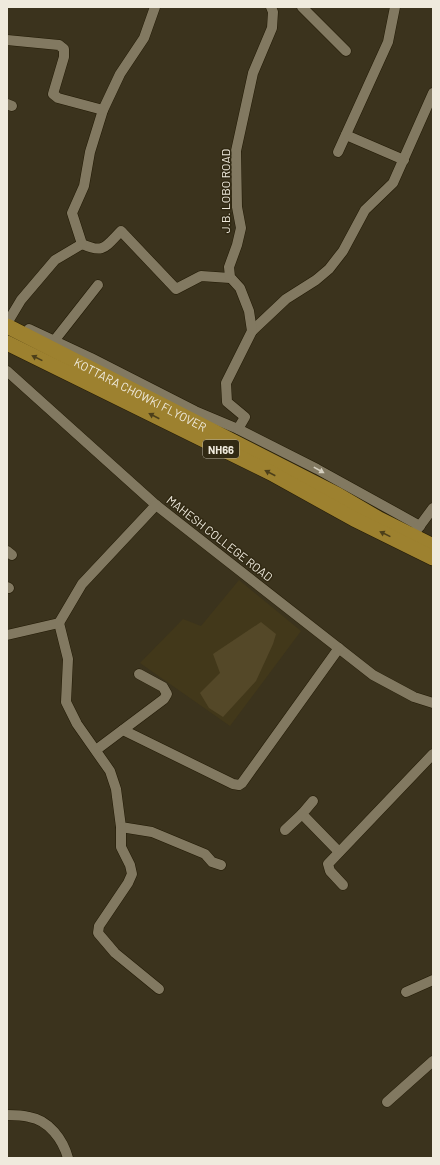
<svg xmlns="http://www.w3.org/2000/svg" width="440" height="1165" viewBox="0 0 440 1165" font-family="Barlow,sans-serif">
  <rect width="100%" height="100%" fill="#3b331d"/>
  <path fill="#42381a" d="M 239,580 L 301,631 L 230,726 L 140,663 L 183,619 L 201,626 Z"/>
  <path fill="#544828" d="M 261,622 L 276,634 L 273,644 L 256,681 L 223,717 L 209,708 L 200,693 L 220,673 L 213,654 Z"/>
  <g fill="none" stroke-linecap="round" stroke-linejoin="round">
    <g stroke="#221a05" stroke-width="11">
      <g id="minor">
        <path d="M 155,7 L 144,38 L 120,74 L 103,110 L 90,152 L 84,186 L 72,213 L 82,244 C 104,254 105,247 121,231 L 176,289 L 201,276 L 230,278"/>
        <path d="M 302,7 L 346,51"/>
        <path d="M 7,40 L 59,45 L 64,49 L 64,57 L 53,94 L 58,98 L 103,110"/>
        <path d="M 7,104 L 12,106"/>
        <path d="M 346,135 L 404,160"/>
        <path d="M 338,152 L 388,42 L 395,7"/>
        <path d="M 9,320 L 21,300 L 55,260 L 82,244"/>
        <path d="M 29,329 L 91,358 L 195,411 L 238,429 L 317,469 L 420,526"/>
        <path d="M 252,331 L 286,299 L 316,280 L 329,269 L 343,251 L 365,210 L 393,183 L 433,93"/>
        <path d="M 54,341 L 98,285"/>
        <path d="M 7,371 L 156,505 L 373,675 L 414,697 L 433,703"/>
        <path d="M 238,429 L 245,417 L 227,402 L 226,383 L 252,331 L 249,311 L 240,288 L 230,277 L 229,267 L 237,245 L 241,228 L 237,207 L 236,151 L 253,73 L 272,28 L 273,12 L 271,7"/>
        <path d="M 416,531 L 433,508"/>
        <path d="M 7,551 L 12,555"/>
        <path d="M 7,587 L 9,588"/>
        <path d="M 59,623 L 68,659 L 66,702 L 77,724 L 110,771 L 116,789 L 121,827 L 152,832 L 205,854 L 212,862 L 221,865"/>
        <path d="M 7,635 L 59,623 L 82,584 L 156,505"/>
        <path d="M 123,730 L 233,784 L 239,785 L 242,783 L 339,648"/>
        <path d="M 96,750 L 164,699 L 167,694 L 163,687 L 139,674"/>
        <path d="M 313,801 L 302,814 L 339,852"/>
        <path d="M 121,827 L 121,847 L 130,865 L 132,874 L 128,883 L 99,926 L 98,933 L 115,953 L 159,989"/>
        <path d="M 285,830 L 302,814"/>
        <path d="M 343,885 L 330,871 L 328,864 L 433,754"/>
        <path d="M 406,992 L 433,980"/>
        <path d="M 387,1102 L 433,1061"/>
        <path d="M 7,1115 C 14,1115 22,1115 29,1117 C 49,1120 63,1140 68,1158"/>
      </g>
    </g>
    <g stroke="#221a05" stroke-width="16">
      <g id="highway">
        <path id="s1" d="M 7,326 L 338,495 L 379,519 L 433,546"/>
        <path d="M 7,343 L 271,473 L 354,519 L 433,558"/>
      </g>
    </g>
    <use href="#minor" stroke="#827961" stroke-width="10"/>
    <use href="#highway" stroke="#9d812f" stroke-width="15"/>
  </g>
  <defs><path id="oneway-solid" d="M-6-.8H1V-3.2L6.5 0L1 3.2V.8H-6Z"/></defs>
  <g fill="#4c3f1a">
    <use href="#oneway-solid" transform="translate(37 358) rotate(-154)"/>
    <use href="#oneway-solid" transform="translate(154 416) rotate(-153)"/>
    <use href="#oneway-solid" transform="translate(270 473) rotate(-153)"/>
    <use href="#oneway-solid" transform="translate(385 534) rotate(-154)"/>
  </g>
  <use fill="#d4cebe" href="#oneway-solid" transform="translate(319 470) rotate(29)"/>
  <g text-anchor="middle" dominant-baseline="central" stroke-width="3" stroke-linejoin="round" paint-order="stroke">
    <rect fill="#312913" stroke="#b6b0a0" stroke-width="1" x="203" y="440" width="36" height="18" rx="3"/>
    <g font-size="11" font-weight="bold" fill="#efeadd">
      <text x="221" y="449">NH66</text>
    </g>
    <g font-size="12" fill="#efeadd" stroke="#312913">
      <text transform="translate(225 191) rotate(-90)">J.B. LOBO ROAD</text>
      <text stroke="none"><textPath href="#s1" startOffset="150">KOTTARA CHOWKI FLYOVER</textPath></text>
      <text transform="translate(220 538) rotate(38)">MAHESH COLLEGE ROAD</text>
    </g>
  </g>
  <rect width="440" height="1165" fill="none" stroke="#efeadd" stroke-width="16"/>
</svg>
